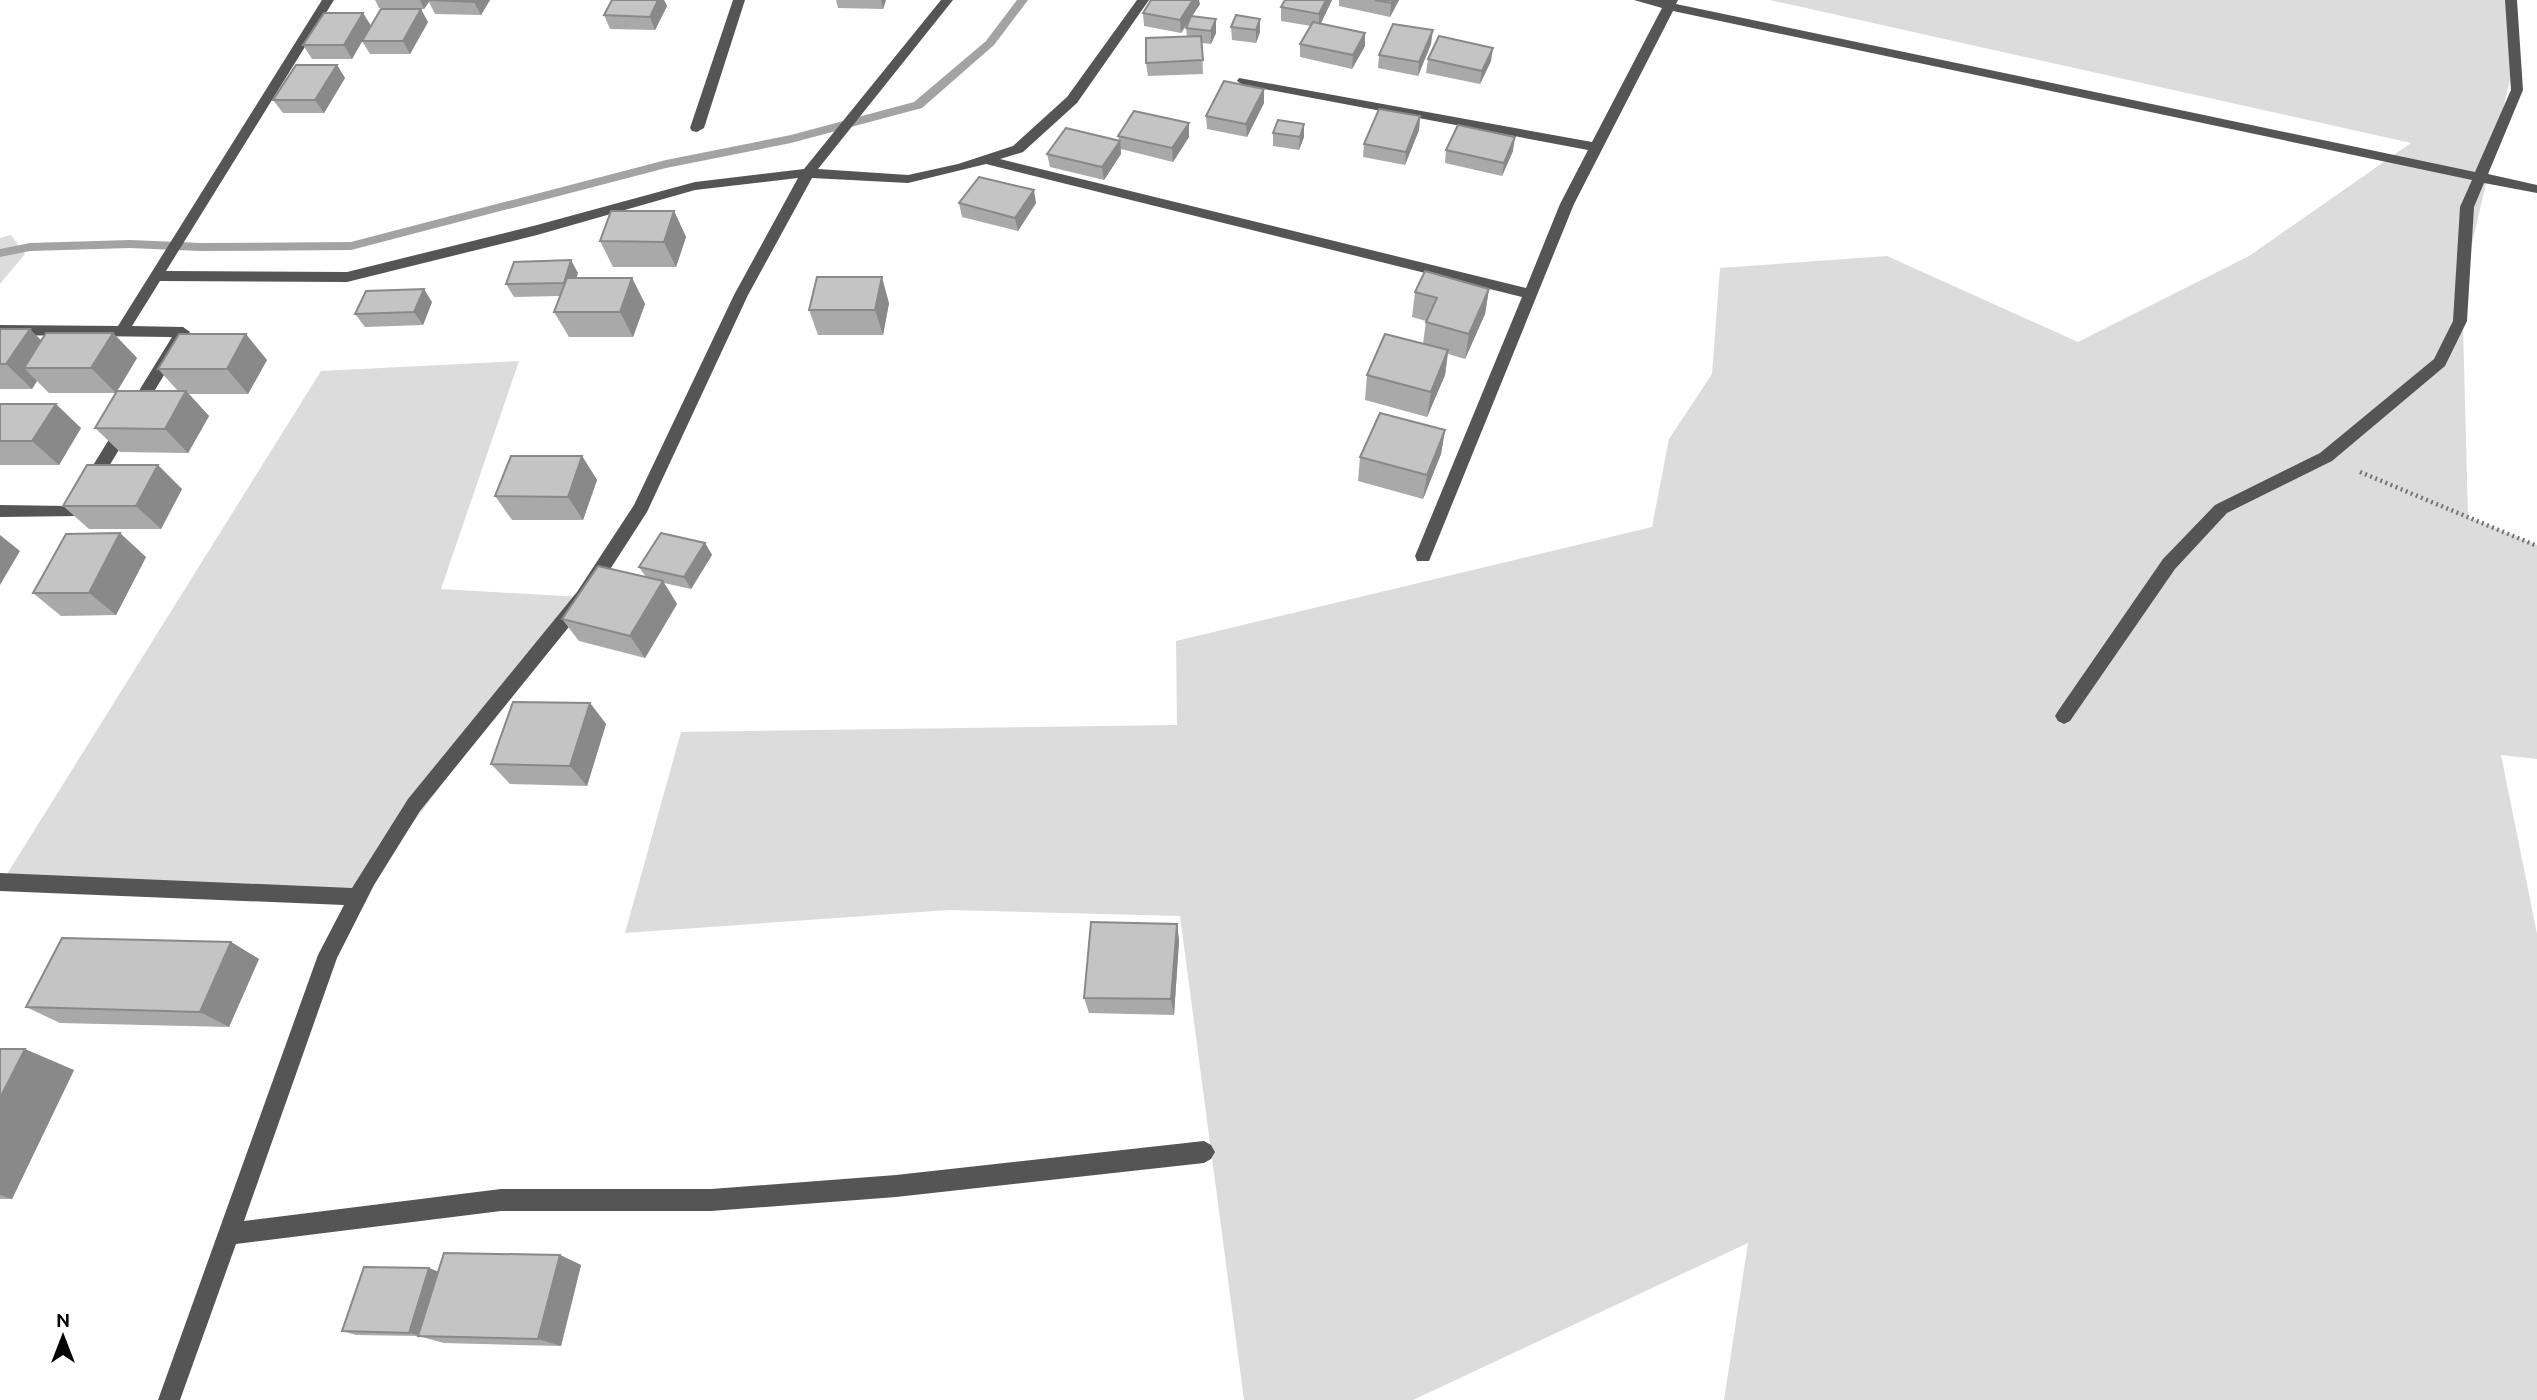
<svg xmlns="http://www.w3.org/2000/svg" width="2537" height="1400" viewBox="0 0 2537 1400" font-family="Ubuntu,sans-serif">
  <rect width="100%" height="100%" fill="#fff"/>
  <g fill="#dcdcdc">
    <path d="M 1770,0 L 2511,0 L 2515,58 L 2462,287 L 2468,517 L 2537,545 L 2537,759 L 2501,755 L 2537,934 L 2537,1400 L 1724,1400 L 1748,1243 L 1413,1400 L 1244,1400 L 1180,916 L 949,910 L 625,933 L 681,732 L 1177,725 L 1176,641 L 1652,527 L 1669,439 L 1712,374 L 1720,268 L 1887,256 L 2078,342 L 2249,256 L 2411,143 Z"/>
    <path d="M 11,235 L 25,254 L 0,284 L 0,238 Z"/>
    <path d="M 519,361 L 441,589 L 583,597 L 357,897 L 2,882 L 321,371 Z"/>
  </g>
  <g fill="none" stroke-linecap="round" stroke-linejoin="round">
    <path fill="#a3a3a3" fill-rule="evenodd" d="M 1017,0 L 1028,0 L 994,45 L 922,108 L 791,143 L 666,168 L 351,250 L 201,251 L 130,248 L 30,251 L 0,257 L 0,249 L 30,243 L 130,240 L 201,243 L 351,242 L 666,160 L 791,135 L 914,102 L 986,41 Z"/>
    <path stroke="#777" stroke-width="4.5" stroke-dasharray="2 3.5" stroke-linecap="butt" d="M 2360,472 L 2537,546"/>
    <g fill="#555" fill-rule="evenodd">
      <path d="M 322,0 L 334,0 L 166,271 L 347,272 L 537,225 L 695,182 L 804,169 L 941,0 L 953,0 L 818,169 L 908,175 L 958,164 L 1013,146 L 1067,97 L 1137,0 L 1149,0 L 1077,103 L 1023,152 L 1000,159 L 1526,288 L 1560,204 L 1588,150 L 1243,85 L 1237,81 L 1239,78 L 1592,142 L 1662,8 L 1634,0 L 1678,0 L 1676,4 L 2475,172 L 2511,90 L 2505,0 L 2517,0 L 2523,90 L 2488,174 L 2537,185 L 2537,193 L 2484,183 L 2474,207 L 2467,321 L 2445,366 L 2332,461 L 2227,513 L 2175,569 L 2070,721 L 2064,724 L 2058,721 L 2055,716 L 2058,711 L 2163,559 L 2215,505 L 2320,453 L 2434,359 L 2453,321 L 2460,207 L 2472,180 L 1673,11 L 1574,204 L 1431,556 L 1429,561 L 1417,561 L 1415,556 L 1522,297 L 986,164 L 908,183 L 812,178 L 748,295 L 647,512 L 589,602 L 420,811 L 374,885 L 337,958 L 244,1221 L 501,1189 L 711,1189 L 896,1175 L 1204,1141 L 1211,1145 L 1215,1152 L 1211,1159 L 1204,1163 L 896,1197 L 711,1211 L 501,1211 L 236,1244 L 180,1400 L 158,1400 L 318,955 L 344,905 L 0,891 L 0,873 L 352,888 L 408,799 L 577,592 L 634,505 L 734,295 L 798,178 L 695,190 L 537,235 L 347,282 L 160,281 L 132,326 L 183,327 L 190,332 L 79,516 L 0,517 L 0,505 L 68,506 L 172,337 L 0,335 L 0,325 L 118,326 Z"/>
      <path d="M 733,0 L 745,0 L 704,128 L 697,132 L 692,131 L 690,128 Z"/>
    </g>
  </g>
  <g fill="#a9a9a9">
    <path d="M 375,0 L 490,0 L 481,15 L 435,14 L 429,2 L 424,9 L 379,8 Z"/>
    <path d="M 612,0 L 664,0 L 667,6 L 655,30 L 610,29 L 604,15 Z"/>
    <path d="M 836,0 L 886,0 L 883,9 L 838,8 Z"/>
    <path d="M 1332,0 L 1321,23 L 1365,46 L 1352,69 L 1300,57 L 1300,44 L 1311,26 L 1281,21 L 1281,7 Z"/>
    <path d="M 1339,0 L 1399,0 L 1390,17 L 1339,6 Z"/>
    <path d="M 1200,4 L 1192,16 L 1216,33 L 1211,44 L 1202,43 L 1203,74 L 1148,76 L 1146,63 L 1187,37 L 1186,28 L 1191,17 L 1181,33 L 1144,26 L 1143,13 Z"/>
    <path d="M 363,13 L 371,26 L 428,22 L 410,54 L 370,54 L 362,41 L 352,59 L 312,59 L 303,45 Z"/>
    <path d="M 1260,19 L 1260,32 L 1256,43 L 1232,40 L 1231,27 Z"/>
    <path d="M 1431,44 L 1418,76 L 1378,68 L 1379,55 Z"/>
    <path d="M 1428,59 L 1491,61 L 1480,84 L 1426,73 Z"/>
    <path d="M 337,65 L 345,78 L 324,113 L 283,113 L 273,100 Z"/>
    <path d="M 1264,89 L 1264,103 L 1247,137 L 1207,129 L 1206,116 Z"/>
    <path d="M 1420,116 L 1419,130 L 1405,165 L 1363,157 L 1364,144 Z"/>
    <path d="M 1189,123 L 1189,137 L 1173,162 L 1121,149 L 1121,154 L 1104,180 L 1050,167 L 1047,154 L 1119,140 L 1118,136 Z"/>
    <path d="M 1273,133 L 1304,137 L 1299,150 L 1273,146 Z"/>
    <path d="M 1446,150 L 1513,151 L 1502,176 L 1445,163 Z"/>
    <path d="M 959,203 L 1036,203 L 1018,231 L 962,217 Z"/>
    <path d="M 674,211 L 686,237 L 676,267 L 613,267 L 600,241 Z"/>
    <path d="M 578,273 L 576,278 L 632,278 L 645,304 L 633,337 L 569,337 L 554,312 L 560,296 L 514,297 L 506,284 Z"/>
    <path d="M 1489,289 L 1485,314 L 1465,359 L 1448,354 L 1445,375 L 1427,417 L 1365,400 L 1367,375 L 1423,344 L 1426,321 L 1412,317 L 1415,292 Z"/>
    <path d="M 432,302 L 423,325 L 365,327 L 355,314 Z"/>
    <path d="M 889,303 L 883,335 L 818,335 L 809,310 Z"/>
    <path d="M 0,329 L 41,340 L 113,333 L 137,358 L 116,393 L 49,393 L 37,381 L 32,389 L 0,389 Z"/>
    <path d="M 267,360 L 248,394 L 189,394 L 209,416 L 188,453 L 120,452 L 95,428 L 178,391 L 158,369 Z"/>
    <path d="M 0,404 L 81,428 L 59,465 L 0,465 Z"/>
    <path d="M 1445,430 L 1441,454 L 1423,499 L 1358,481 L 1360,457 Z"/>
    <path d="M 582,456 L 597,480 L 583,520 L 512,520 L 495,496 Z"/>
    <path d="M 182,489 L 161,529 L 89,529 L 63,506 Z"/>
    <path d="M 705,543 L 712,555 L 691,589 L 664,583 L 677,604 L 645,658 L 579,641 L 562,619 L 646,577 L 639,567 Z"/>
    <path d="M 146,557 L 116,615 L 61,616 L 33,593 Z"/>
    <path d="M 590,703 L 606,724 L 587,786 L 510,784 L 491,764 Z"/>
    <path d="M 1177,924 L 1179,941 L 1174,1015 L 1089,1013 L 1084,998 Z"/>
    <path d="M 231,942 L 259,959 L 229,1027 L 60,1023 L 26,1007 Z"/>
    <path d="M 0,1049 L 74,1070 L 12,1199 L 0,1199 Z"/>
    <path d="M 560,1255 L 581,1265 L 561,1346 L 444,1343 L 418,1336 L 356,1335 L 342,1331 L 438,1271 Z"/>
  </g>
  <g fill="#898989">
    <path d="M 420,0 L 430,0 L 424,9 Z"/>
    <path d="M 475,0 L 490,0 L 481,15 L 474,2 Z"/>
    <path d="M 658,0 L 664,0 L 667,6 L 655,30 L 650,17 Z"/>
    <path d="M 881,0 L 886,0 L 883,9 Z"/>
    <path d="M 1193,0 L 1199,0 L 1200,4 L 1181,33 L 1180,20 Z"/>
    <path d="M 1326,0 L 1332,0 L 1319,27 L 1319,14 Z"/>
    <path d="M 1393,0 L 1399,0 L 1390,17 L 1391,3 Z"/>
    <path d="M 421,9 L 428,22 L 410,54 L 403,41 Z"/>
    <path d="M 363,13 L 371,26 L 352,59 L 344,45 Z"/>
    <path d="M 1216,19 L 1216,33 L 1211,44 L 1211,31 Z"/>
    <path d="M 1260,19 L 1260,32 L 1256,43 L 1256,30 Z"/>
    <path d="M 1433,30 L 1431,44 L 1418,76 L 1419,62 Z"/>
    <path d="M 1365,33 L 1365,46 L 1352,69 L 1353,55 Z"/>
    <path d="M 1493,48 L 1491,61 L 1480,84 L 1482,71 Z"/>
    <path d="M 337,65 L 345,78 L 324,113 L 315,100 Z"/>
    <path d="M 1264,89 L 1264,103 L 1247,137 L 1246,124 Z"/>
    <path d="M 1420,116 L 1419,130 L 1405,165 L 1406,152 Z"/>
    <path d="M 1189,123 L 1189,137 L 1173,162 L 1172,148 Z"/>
    <path d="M 1304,124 L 1304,137 L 1299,150 L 1300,137 Z"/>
    <path d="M 1515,137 L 1513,151 L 1502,176 L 1504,163 Z"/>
    <path d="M 1120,141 L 1121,154 L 1104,180 L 1102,167 Z"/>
    <path d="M 1034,190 L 1036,203 L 1018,231 L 1015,218 Z"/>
    <path d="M 674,211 L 686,237 L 676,267 L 664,242 Z"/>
    <path d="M 571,260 L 578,273 L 571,296 L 564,283 Z"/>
    <path d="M 882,277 L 889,303 L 883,335 L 875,310 Z"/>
    <path d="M 632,278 L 645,304 L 633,337 L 620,312 Z"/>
    <path d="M 424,289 L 432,302 L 423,325 L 414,312 Z"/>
    <path d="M 1489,289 L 1485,314 L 1465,359 L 1469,334 Z"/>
    <path d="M 30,329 L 55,354 L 24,368 L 37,381 L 32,389 L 6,364 Z"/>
    <path d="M 113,333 L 137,358 L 116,393 L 91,368 Z"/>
    <path d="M 246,334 L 267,360 L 248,394 L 227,369 Z"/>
    <path d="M 1448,350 L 1445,375 L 1427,417 L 1431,392 Z"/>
    <path d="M 186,391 L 209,416 L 188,453 L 165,429 Z"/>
    <path d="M 56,404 L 81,428 L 59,465 L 32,441 Z"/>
    <path d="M 1445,430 L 1441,454 L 1423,499 L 1427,475 Z"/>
    <path d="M 582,456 L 597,480 L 583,520 L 568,497 Z"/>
    <path d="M 158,465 L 182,489 L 161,529 L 136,506 Z"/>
    <path d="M 120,533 L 146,557 L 116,615 L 89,593 Z"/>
    <path d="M 0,535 L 20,551 L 0,585 Z"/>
    <path d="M 705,543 L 712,555 L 691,589 L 684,577 Z"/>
    <path d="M 663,581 L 677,604 L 645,658 L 630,636 Z"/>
    <path d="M 590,703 L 606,724 L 587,786 L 570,766 Z"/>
    <path d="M 1177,924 L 1179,941 L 1174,1015 L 1171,999 Z"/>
    <path d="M 231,942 L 259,959 L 229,1027 L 200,1012 Z"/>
    <path d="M 25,1049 L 74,1070 L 12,1199 L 0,1195 L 0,1098 Z"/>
    <path d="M 560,1255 L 581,1265 L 561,1346 L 538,1339 Z"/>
    <path d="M 429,1268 L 442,1273 L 422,1336 L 409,1333 Z"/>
  </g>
  <g fill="#c4c4c4" stroke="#898989" stroke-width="2">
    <path d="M 429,0 L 475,0 L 474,2 Z"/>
    <path d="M 612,0 L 658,0 L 650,17 L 604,15 Z"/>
    <path d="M 1151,0 L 1193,0 L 1180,20 L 1143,13 Z"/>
    <path d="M 1285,0 L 1326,0 L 1319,14 L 1281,7 Z"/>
    <path d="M 1375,0 L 1393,0 L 1391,3 Z"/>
    <path d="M 381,9 L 421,9 L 403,41 L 362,41 Z"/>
    <path d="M 324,13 L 363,13 L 344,45 L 303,45 Z"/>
    <path d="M 1236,15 L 1260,19 L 1256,30 L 1231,27 Z"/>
    <path d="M 1191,16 L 1216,19 L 1211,31 L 1186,28 Z"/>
    <path d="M 1313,22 L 1365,33 L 1353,55 L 1300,44 Z"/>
    <path d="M 1393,24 L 1433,30 L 1419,62 L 1379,55 Z"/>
    <path d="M 1201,36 L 1203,60 L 1146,63 L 1146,38 Z"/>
    <path d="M 1439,36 L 1493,48 L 1482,71 L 1428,59 Z"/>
    <path d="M 296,65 L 337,65 L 315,100 L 273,100 Z"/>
    <path d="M 1224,81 L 1264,89 L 1246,124 L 1206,116 Z"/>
    <path d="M 1379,109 L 1420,116 L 1406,152 L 1364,144 Z"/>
    <path d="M 1134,111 L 1189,123 L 1172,148 L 1118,136 Z"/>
    <path d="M 1278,120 L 1304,124 L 1300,137 L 1273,133 Z"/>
    <path d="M 1458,125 L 1515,137 L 1504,163 L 1446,150 Z"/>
    <path d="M 1066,128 L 1120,141 L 1102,167 L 1047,154 Z"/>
    <path d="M 979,177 L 1034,190 L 1015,218 L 959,203 Z"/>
    <path d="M 611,211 L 674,211 L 664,242 L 600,241 Z"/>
    <path d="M 571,260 L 564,283 L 506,284 L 514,262 Z"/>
    <path d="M 1425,271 L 1489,289 L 1469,334 L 1426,322 L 1437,298 L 1415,292 Z"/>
    <path d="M 817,277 L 882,277 L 875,310 L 809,310 Z"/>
    <path d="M 567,278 L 632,278 L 620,312 L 554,312 Z"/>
    <path d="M 424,289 L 414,312 L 355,314 L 366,291 Z"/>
    <path d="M 0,329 L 30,329 L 6,364 L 0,364 Z"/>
    <path d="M 46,333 L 113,333 L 91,368 L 24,368 Z"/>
    <path d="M 179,334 L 246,334 L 227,369 L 158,369 Z"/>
    <path d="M 1385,334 L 1448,350 L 1431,392 L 1367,375 Z"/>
    <path d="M 117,391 L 186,391 L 165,429 L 95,428 Z"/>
    <path d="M 0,404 L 56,404 L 32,441 L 0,441 Z"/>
    <path d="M 1380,413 L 1445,430 L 1427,475 L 1360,457 Z"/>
    <path d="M 511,456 L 582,456 L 568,497 L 495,496 Z"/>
    <path d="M 87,465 L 158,465 L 136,506 L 63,506 Z"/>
    <path d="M 120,533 L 89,593 L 33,593 L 66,534 Z"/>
    <path d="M 661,533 L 705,543 L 684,577 L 639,567 Z"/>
    <path d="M 598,566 L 663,581 L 630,636 L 562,619 Z"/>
    <path d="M 513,702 L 590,703 L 570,766 L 491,764 Z"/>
    <path d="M 1091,922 L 1177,924 L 1171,999 L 1084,998 Z"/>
    <path d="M 62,938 L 231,942 L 200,1012 L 26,1007 Z"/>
    <path d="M 0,1049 L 25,1049 L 0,1098 Z"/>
    <path d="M 444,1253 L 560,1255 L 538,1339 L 418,1336 Z"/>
    <path d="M 364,1267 L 429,1268 L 409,1333 L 342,1331 Z"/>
  </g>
  <g transform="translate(63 1337)" stroke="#ffffff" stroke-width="5" paint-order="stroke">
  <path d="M0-5L12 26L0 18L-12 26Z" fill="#000000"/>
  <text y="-10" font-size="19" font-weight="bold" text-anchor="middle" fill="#000000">N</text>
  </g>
</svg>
